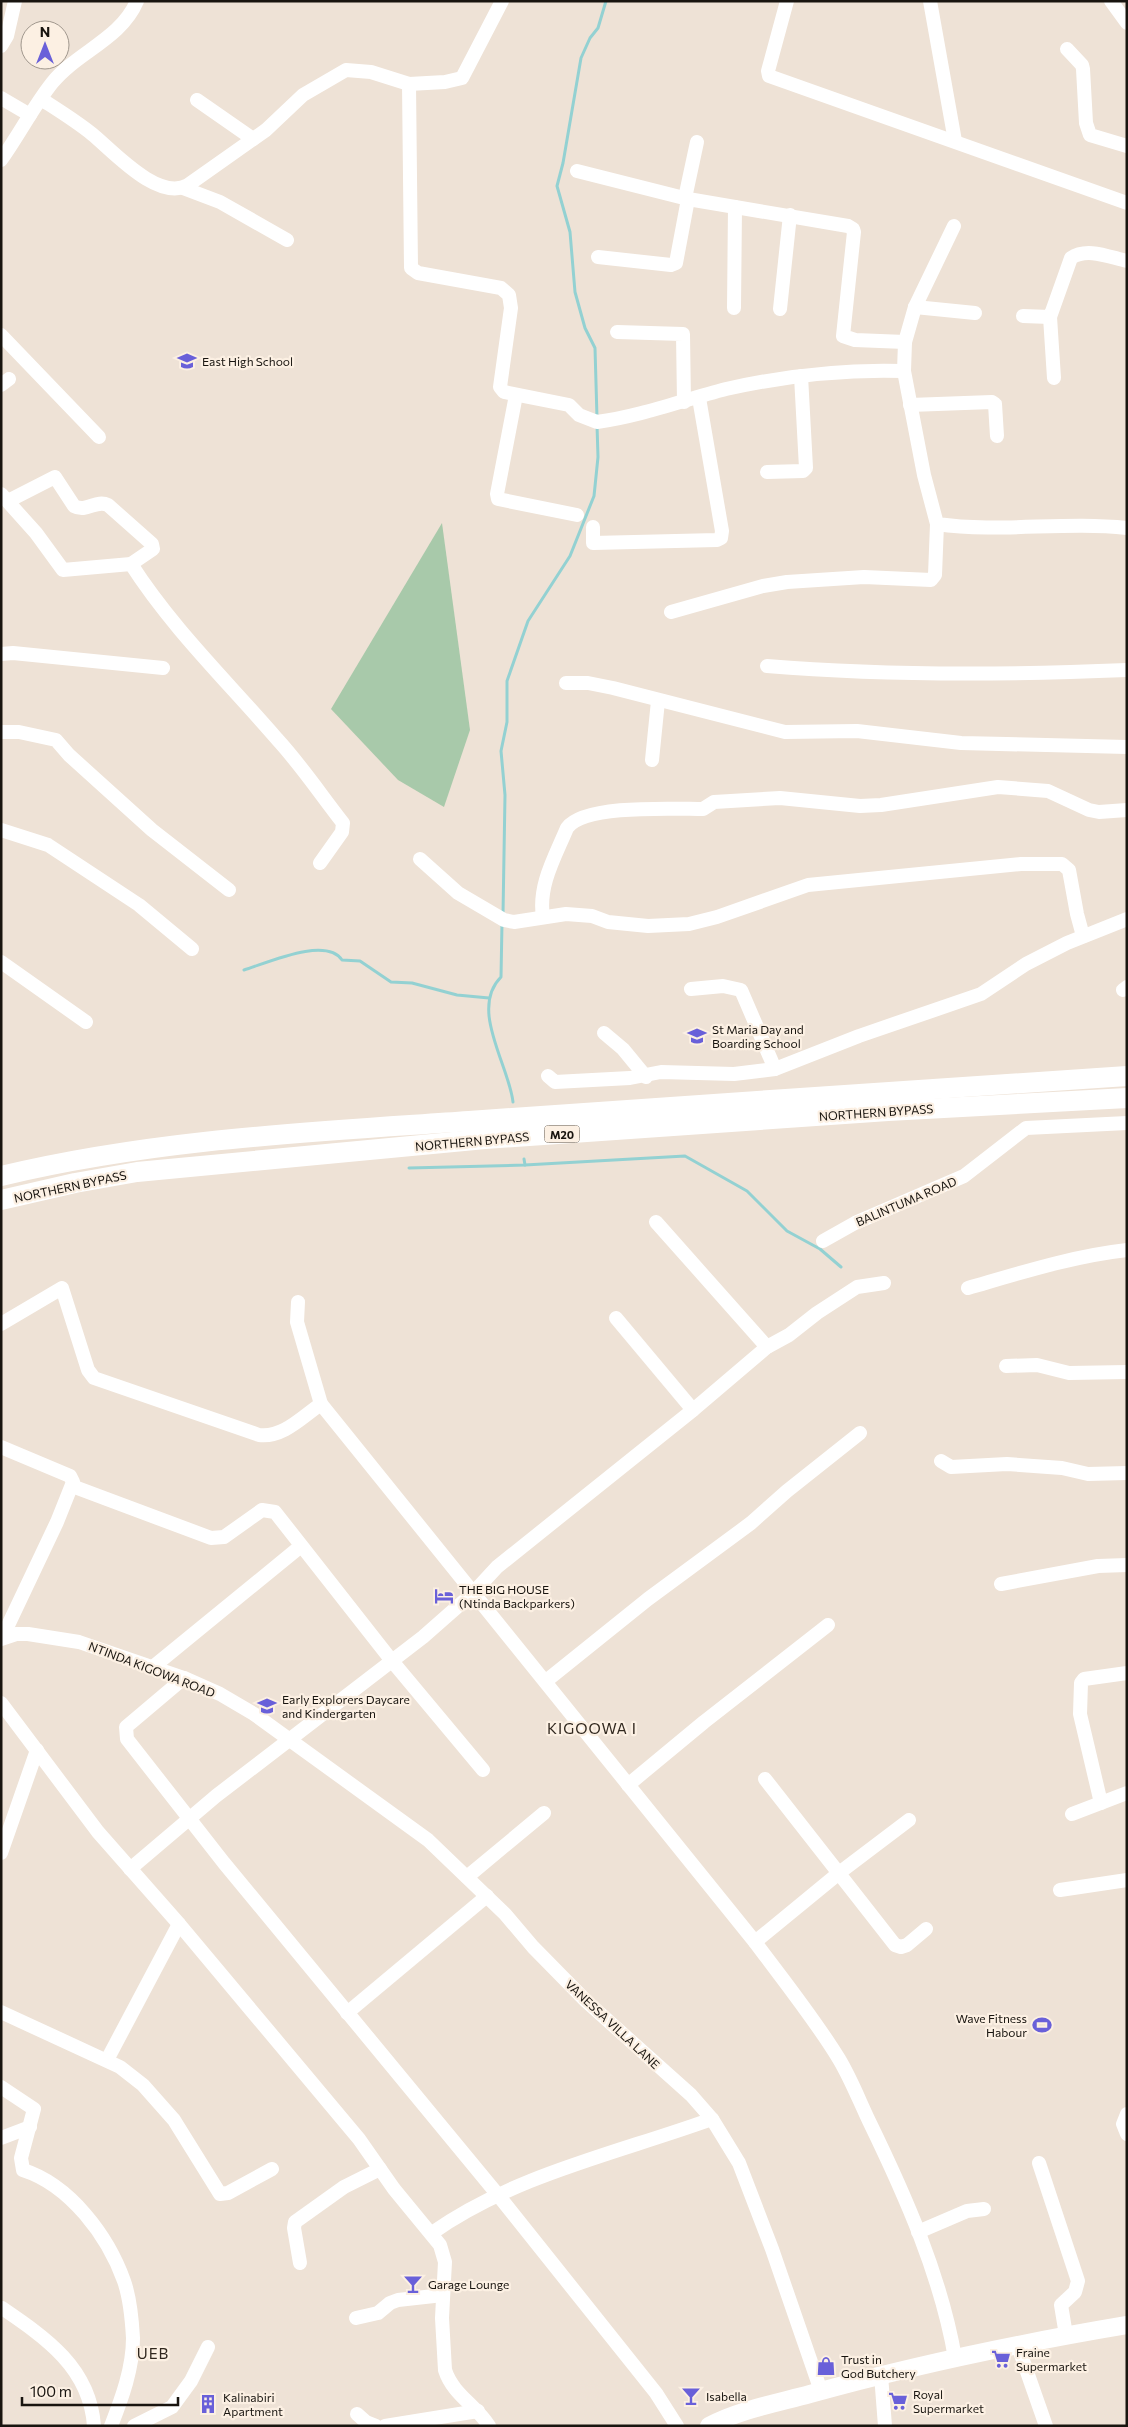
<svg xmlns="http://www.w3.org/2000/svg" width="1128" height="2427" viewBox="0 0 1128 2427" font-family="Commissioner,sans-serif">
  <rect width="100%" height="100%" fill="#eee2d6"/>
  <path fill="#a8c9aa" d="M 442,523 L 470,730 L 444,807 L 398,780 L 331,709 Z"/>
  <g fill="none" stroke-linecap="round" stroke-linejoin="round">
    <g stroke="#93d1d2" stroke-width="3">
      <path d="M 597,418 L 595,348 L 585,328 L 575,292 L 570,232 L 557,186 L 563,163 L 581,58 L 590,38 L 598,28 L 606,1"/>
      <path d="M 503,914 L 505,795 L 501,751 L 507,722 L 507,681 L 528,621 L 570,556 L 594,496 L 598,457 L 597,425"/>
      <path d="M 502,923 L 501,977 C 469,1009 509,1065 513,1102"/>
      <path d="M 244,970 C 267,963 326,936 342,960 L 360,961 L 391,982 L 412,983 L 457,995 L 489,998"/>
      <path d="M 524,1159 L 525,1165"/>
      <path d="M 409,1168 L 525,1165 L 685,1156 L 747,1191 L 787,1231 L 820,1249 L 841,1267"/>
    </g>
    <g stroke="#fff" stroke-width="14">
      <path d="M 787,1 L 768,71 L 769,76 L 1127,203"/>
      <path d="M 930,1 L 955,141"/>
      <path d="M 1111,1 L 1127,23"/>
      <path d="M 1,46 L 7,36 L 15,1"/>
      <path d="M 1067,49 L 1082,65 L 1083,69 L 1086,123 L 1090,135 L 1127,146"/>
      <path d="M 409,84 L 411,268 L 418,273 L 501,288 L 509,295 L 511,308 L 500,387 L 504,392 L 569,405 L 579,415 L 597,422 C 641,416 683,400 726,389 C 784,376 844,369 904,371"/>
      <path d="M 1,98 L 30,115"/>
      <path d="M 41,99 C 58,110 76,121 92,134 C 113,151 158,202 188,185 L 266,130 L 303,95 L 346,70 L 371,72 L 409,84 L 445,82 L 462,78 L 502,1"/>
      <path d="M 197,100 L 253,139"/>
      <path d="M 1,160 C 19,135 33,107 52,83 C 77,52 121,39 137,1"/>
      <path d="M 577,171 L 688,199 L 848,226 L 853,229 L 854,232 L 843,336 L 855,340 L 905,342"/>
      <path d="M 183,188 L 220,202 L 287,240"/>
      <path d="M 685,198 L 697,142"/>
      <path d="M 954,226 L 915,307 L 905,342 L 904,371 L 924,475 L 937,524 C 1000,533 1064,521 1127,528"/>
      <path d="M 598,257 L 671,265 L 676,263 L 688,199"/>
      <path d="M 915,307 L 975,313"/>
      <path d="M 734,308 L 735,207"/>
      <path d="M 780,309 L 790,215"/>
      <path d="M 1023,316 L 1050,317 L 1071,258 C 1087,247 1109,257 1127,261"/>
      <path d="M 1050,317 L 1054,378"/>
      <path d="M 617,332 L 683,334 L 684,402"/>
      <path d="M 1,335 L 99,437"/>
      <path d="M 1,385 L 9,379"/>
      <path d="M 516,395 L 497,494 L 498,499 L 577,515"/>
      <path d="M 910,405 L 992,402 L 995,404 L 997,436"/>
      <path d="M 767,472 L 803,471 L 806,468 L 801,376"/>
      <path d="M 1,494 L 36,533 L 63,570 L 131,564 L 153,549 L 152,544 L 108,505 C 96,499 87,513 74,506 L 55,477 L 8,501"/>
      <path d="M 593,527 L 593,543 L 717,540 L 721,538 L 722,531 L 699,398"/>
      <path d="M 131,564 C 172,628 227,681 277,739 C 301,765 321,795 343,823 L 342,832 L 320,863"/>
      <path d="M 671,612 L 763,586 L 787,582 L 864,577 L 931,580 L 935,575 L 937,524"/>
      <path d="M 1,654 L 13,653 L 163,668"/>
      <path d="M 767,666 C 887,676 1007,675 1127,670"/>
      <path d="M 566,683 L 588,683 L 613,688 L 785,732 L 857,731 L 961,743 L 1127,747"/>
      <path d="M 1,732 L 19,732 L 56,740 L 69,755 L 152,830 L 229,890"/>
      <path d="M 652,760 L 658,701"/>
      <path d="M 1,830 L 48,845 L 139,905 L 192,949"/>
      <path d="M 420,859 L 458,893 L 504,920 L 514,922 L 566,914 L 592,916 L 608,922 L 648,926 L 689,924 L 717,917 L 808,885 L 1021,864 L 1062,864 L 1069,870 L 1077,914 L 1083,936"/>
      <path d="M 543,917 C 538,885 555,857 567,828 C 584,804 674,809 703,809 L 714,802 L 780,798 L 860,806 L 881,805 L 998,787 L 1048,791 L 1089,810 L 1099,812 L 1127,810"/>
      <path d="M 1,962 L 86,1022"/>
      <path d="M 691,989 L 723,986 L 741,990 L 775,1069 L 859,1036 L 981,994 L 1026,964 L 1067,943 L 1127,919"/>
      <path d="M 1123,990 L 1127,987"/>
      <path d="M 604,1033 L 623,1049 L 646,1077"/>
      <path d="M 548,1076 L 555,1082 L 630,1078 L 661,1072 L 734,1074 L 775,1069"/>
      <path d="M 656,1222 L 767,1347"/>
      <path d="M 823,1241 L 855,1223 L 964,1176 L 1026,1128 L 1127,1123"/>
      <path d="M 968,1288 C 1020,1273 1073,1256 1127,1250"/>
      <path d="M 298,1302 L 297,1322 L 321,1404"/>
      <path d="M 616,1318 L 693,1410"/>
      <path d="M 1,1324 L 62,1288 L 88,1370 L 94,1378 L 259,1435 C 283,1438 302,1417 321,1404 L 755,1942 C 784,1981 814,2018 839,2059 C 851,2079 859,2100 869,2121 C 905,2195 941,2276 955,2358"/>
      <path d="M 1006,1366 L 1037,1365 L 1069,1373 L 1127,1372"/>
      <path d="M 1,1447 L 70,1476 L 73,1482 L 57,1522 L 2,1638"/>
      <path d="M 941,1461 L 951,1467 L 1007,1464 L 1062,1468 L 1088,1474 L 1127,1473"/>
      <path d="M 72,1486 L 211,1538 L 224,1537 L 262,1510 L 275,1512 L 392,1661 L 483,1770"/>
      <path d="M 1001,1584 L 1098,1566 L 1127,1565"/>
      <path d="M 1,1639 L 16,1634 L 28,1634 L 79,1642 L 184,1678 L 220,1694 L 254,1714 L 428,1840 L 505,1914 L 533,1947 L 586,2001 L 691,2095 L 712,2119 L 739,2163 L 772,2249 L 821,2391"/>
      <path d="M 153,1667 L 301,1546"/>
      <path d="M 184,1678 L 126,1727 L 127,1739 L 224,1863 L 498,2195 L 656,2393 L 677,2426"/>
      <path d="M 546,1681 L 648,1599 L 751,1523 L 787,1491 L 860,1433"/>
      <path d="M 1,1703 L 98,1832 L 179,1924 L 359,2139 L 394,2189 L 440,2245 L 445,2262 L 442,2318 L 445,2370 C 453,2395 476,2405 489,2426"/>
      <path d="M 765,1779 L 895,1945 L 901,1947 L 907,1945 L 926,1929"/>
      <path d="M 628,1785 L 704,1722 L 828,1625"/>
      <path d="M 1101,1803 L 1080,1714 L 1081,1683 L 1084,1679 L 1127,1673"/>
      <path d="M 1072,1814 L 1127,1793"/>
      <path d="M 1,1853 L 37,1750"/>
      <path d="M 130,1869 L 216,1796 L 423,1637 L 473,1593 L 497,1567 L 693,1410 L 767,1347 L 789,1335 L 817,1313 L 857,1287 L 884,1283"/>
      <path d="M 467,1877 L 544,1813"/>
      <path d="M 1060,1890 L 1127,1880"/>
      <path d="M 755,1942 L 839,1873 L 909,1820"/>
      <path d="M 1,2012 L 120,2067 L 143,2085 L 174,2120 L 220,2194 L 228,2193 L 272,2169"/>
      <path d="M 347,2013 L 487,1896"/>
      <path d="M 107,2060 L 179,1924"/>
      <path d="M 1,2087 L 34,2109 L 21,2158 L 23,2170 C 70,2185 108,2236 124,2281 C 130,2298 132,2320 133,2338 C 133,2368 122,2398 111,2426"/>
      <path d="M 1127,2114 L 1123,2124 L 1127,2134"/>
      <path d="M 1,2138 L 30,2127"/>
      <path d="M 1039,2163 L 1078,2281 L 1075,2292 L 1061,2305 L 1066,2335"/>
      <path d="M 918,2232 L 967,2211 L 984,2209"/>
      <path d="M 432,2233 C 514,2175 618,2153 712,2119"/>
      <path d="M 300,2263 L 294,2228 L 295,2222 L 344,2187 L 380,2169"/>
      <path d="M 2,2308 C 46,2338 90,2368 94,2426"/>
      <path d="M 356,2318 L 378,2313 L 390,2303 L 398,2300 L 443,2295"/>
      <path d="M 1018,2346 L 1046,2426"/>
      <path d="M 881,2375 L 885,2426"/>
      <path d="M 357,2414 L 366,2422 L 376,2426"/>
      <path d="M 134,2426 L 172,2407 L 191,2381 L 208,2347"/>
      <path d="M 385,2426 L 478,2411"/>
    </g>
    <path stroke="#fff" stroke-width="18" d="M 709,2426 C 739,2410 777,2403 810,2394 C 914,2365 1020,2343 1127,2325"/>
    <g stroke="#fff" stroke-width="20">
      <path d="M 1,1176 C 155,1139 312,1132 469,1121 C 688,1105 908,1091 1127,1076"/>
      <path d="M 1,1200 L 75,1183 L 137,1172 L 485,1139 L 888,1111 L 1127,1098"/>
    </g>
  </g>
  <defs>
    <g id="school-bare" transform="scale(1.5)"><path d="M0-5L7-2L0 1L-7-2ZM-4 1L0 2.5L4 1V4Q0 6-4 4Z" fill="#6960d9" stroke="#fcf0e3" stroke-width="2.5" paint-order="stroke"/></g>
    <g id="hotel-bare" transform="scale(1.5)"><path d="M-6-4.5h1.5V1H6V5H4.5V3h-9V5H-6ZM-4 0a1.8 1.8 0 1 1 3.6 0ZM.5 0V-2.5h3Q6-2.5 6 0Z" fill="#6960d9" stroke="#fcf0e3" stroke-width="2.5" paint-order="stroke"/></g>
    <g id="stadium-bare" transform="scale(1.5)"><path d="M0-5a6.5 5 0 1 0 0 10a6.5 5 0 1 0 0-10ZM-3.5-1.8h7v3.6h-7Z" fill="#6960d9" stroke="#fcf0e3" stroke-width="2.5" paint-order="stroke"/></g>
    <g id="bar-bare" transform="scale(1.5)"><path d="M-6-5H6L.8 .8V4.5H3.5V6h-7V4.5H-.8V.8Z" fill="#6960d9" stroke="#fcf0e3" stroke-width="2.5" paint-order="stroke"/></g>
    <g id="supermarket-bare" transform="scale(1.5)"><path d="M-6-5.5h2.5l.6 2H6L4.5 2H-2.5L-4.4-4H-6ZM-1.5 3.2a1.3 1.3 0 1 0 .1 0ZM3 3.2a1.3 1.3 0 1 0 .1 0Z" fill="#6960d9" stroke="#fcf0e3" stroke-width="2.5" paint-order="stroke"/></g>
    <g id="shop-bare" transform="scale(1.5)"><path d="M-5-2.5h2.3a2.7 3.5 0 0 1 5.4 0H5L5.5 6h-11ZM-1.5-2.5h3a1.5 2.3 0 0 0-3 0Z" fill="#6960d9" stroke="#fcf0e3" stroke-width="2.5" paint-order="stroke"/></g>
    <g id="building-bare" transform="scale(1.5)"><path d="M-4-6H4V6H1V3H-1V6H-4ZM-2.5-4.3h1.7v1.8h-1.7ZM.8-4.3h1.7v1.8H.8ZM-2.5-1h1.7V.8h-1.7ZM.8-1h1.7V.8H.8Z" fill="#6960d9" stroke="#fcf0e3" stroke-width="2.5" paint-order="stroke"/></g>
  </defs>
  <g fill-rule="evenodd">
    <use href="#school-bare" x="187" y="361"/>
    <use href="#school-bare" x="697" y="1036"/>
    <use href="#hotel-bare" x="444" y="1596"/>
    <use href="#school-bare" x="267" y="1706"/>
    <use href="#stadium-bare" x="1042" y="2025"/>
    <use href="#bar-bare" x="413" y="2284"/>
    <use href="#supermarket-bare" x="1001" y="2359"/>
    <use href="#shop-bare" x="826" y="2366"/>
    <use href="#bar-bare" x="691" y="2396"/>
    <use href="#supermarket-bare" x="898" y="2401"/>
    <use href="#building-bare" x="208" y="2404"/>
  </g>
  <g text-anchor="middle" dominant-baseline="central" stroke-width="4.5" stroke-linejoin="round" paint-order="stroke">
    <rect fill="#fcf0e3" stroke="#5c564f" stroke-width="1" x="544.5" y="1125.5" width="35" height="17" rx="4"/>
    <g font-size="11" font-weight="bold" fill="#18140f">
      <text x="562" y="1134">M20</text>
    </g>
    <g font-size="12" fill="#18140f" stroke="#fcf0e3" text-anchor="start">
      <text x="202" y="361">East High School</text>
      <text x="712" y="1029">St Maria Day and<tspan x="712" dy="14">Boarding School</tspan></text>
      <text x="459" y="1589">THE BIG HOUSE<tspan x="459" dy="14">(Ntinda Backparkers)</tspan></text>
      <text x="282" y="1699">Early Explorers Daycare<tspan x="282" dy="14">and Kindergarten</tspan></text>
      <text x="1027" y="2018" text-anchor="end">Wave Fitness<tspan x="1027" dy="14">Habour</tspan></text>
      <text x="428" y="2284">Garage Lounge</text>
      <text x="1016" y="2352">Fraine<tspan x="1016" dy="14">Supermarket</tspan></text>
      <text x="841" y="2359">Trust in<tspan x="841" dy="14">God Butchery</tspan></text>
      <text x="913" y="2394">Royal<tspan x="913" dy="14">Supermarket</tspan></text>
      <text x="706" y="2396">Isabella</text>
      <text x="223" y="2397">Kalinabiri<tspan x="223" dy="14">Apartment</tspan></text>
    </g>
    <g font-size="12" fill="#18140f" stroke="#fcf0e3">
      <text transform="translate(876 1112) rotate(-4)">NORTHERN BYPASS</text>
      <text transform="translate(472 1141) rotate(-5)">NORTHERN BYPASS</text>
      <text transform="translate(70 1186) rotate(-12)">NORTHERN BYPASS</text>
      <text transform="translate(906 1201) rotate(-23)">BALINTUMA ROAD</text>
      <text transform="translate(152 1669) rotate(21)">NTINDA KIGOWA ROAD</text>
      <text transform="translate(613 2024) rotate(43)">VANESSA VILLA LANE</text>
    </g>
    <g font-size="15" letter-spacing="1" fill="#31281f" stroke="#fcf0e3">
      <text x="592" y="1728">KIGOOWA I</text>
      <text x="153" y="2353">UEB</text>
    </g>
  </g>
  <rect width="1128" height="2427" fill="none" stroke="#18140f" stroke-width="5"/>
  <g transform="translate(45 45)"><circle r="24" fill="#fcf0e3" stroke="#a1988e"/>
  <path d="M0-4L9 19L0 12L-9 19Z" fill="#6960d9"/>
  <text y="-8" font-size="14" font-weight="bold" text-anchor="middle" fill="#18140f">N</text>
  </g>
  <path d="M22 2397v8h156v-8" fill="none" stroke="#18140f" stroke-width="2.5"/>
  <text x="30" y="2397" font-size="15" fill="#18140f" stroke="#fcf0e3" stroke-width="4" paint-order="stroke">100 m</text>
</svg>
